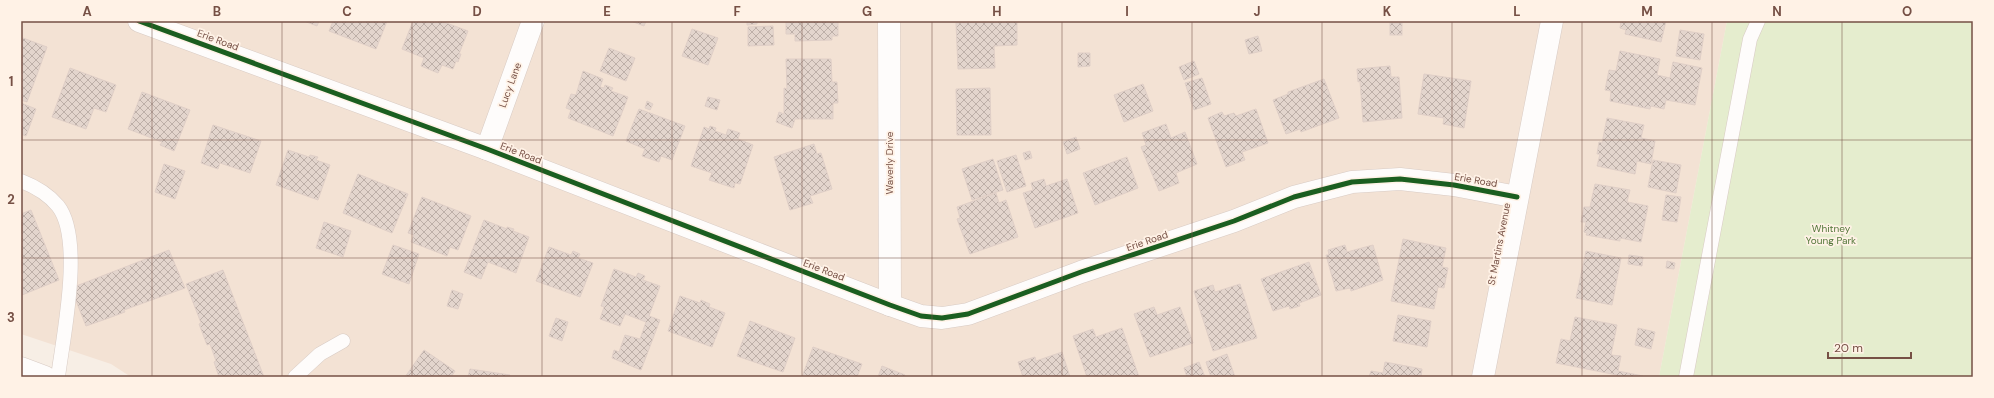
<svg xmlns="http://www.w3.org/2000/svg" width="1994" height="398" viewBox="0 0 1994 398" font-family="'DM Sans',sans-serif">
  <defs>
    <pattern id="building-cross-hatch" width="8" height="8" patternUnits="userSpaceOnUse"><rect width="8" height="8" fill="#e3d5cd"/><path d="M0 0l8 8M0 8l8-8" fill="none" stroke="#bdafa8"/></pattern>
  </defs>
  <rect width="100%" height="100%" fill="#f7eee5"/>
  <path fill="#f3e2d4" d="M 21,21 L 1727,21 L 1659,377 L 131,377 L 111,364 L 21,334 Z"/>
  <path fill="#e5edce" d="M 1727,21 L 1973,21 L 1973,377 L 1659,377 Z"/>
  <g fill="url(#building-cross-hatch)" stroke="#e0cfc7">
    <path d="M 304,21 L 319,21 L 317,26 Z"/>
    <path d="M 333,21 L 387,21 L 376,49 L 329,31 Z"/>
    <path d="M 413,21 L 441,21 L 468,31 L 459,54 L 461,54 L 458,62 L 456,61 L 453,69 L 442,65 L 438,73 L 421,66 L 424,58 L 402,49 Z"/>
    <path d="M 631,21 L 646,21 L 644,26 Z"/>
    <path d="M 747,21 L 757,21 L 757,24 L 747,25 Z"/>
    <path d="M 786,21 L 838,21 L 838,36 L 832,36 L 832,40 L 795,41 L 795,34 L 786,34 Z"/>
    <path d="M 1017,21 L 1017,45 L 994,46 L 995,68 L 958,69 L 956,23 Z"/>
    <path d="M 1621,21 L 1666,21 L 1661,42 L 1625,34 L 1626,30 L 1620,28 Z"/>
    <rect x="1390" y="23" width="12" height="12"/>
    <path d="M 773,26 L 774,45 L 748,46 L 748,27 Z"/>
    <path d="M 692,29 L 718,38 L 708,65 L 682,56 Z"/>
    <path d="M 1680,30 L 1704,34 L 1700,60 L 1676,56 Z"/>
    <path d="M 1258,36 L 1262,51 L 1249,54 L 1245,40 Z"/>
    <path d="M 23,38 L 47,47 L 27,102 L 21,100 L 21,44 Z"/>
    <path d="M 609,48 L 635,58 L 626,81 L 600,71 Z"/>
    <path d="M 1620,51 L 1660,59 L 1657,75 L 1670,78 L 1673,62 L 1702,68 L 1695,105 L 1666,100 L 1664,109 L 1651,106 L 1650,109 L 1610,101 L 1611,91 L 1605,90 L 1609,70 L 1616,71 Z"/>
    <path d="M 1078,53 L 1090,53 L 1090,66 L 1078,67 Z"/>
    <path d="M 786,59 L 831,59 L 832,82 L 837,82 L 838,103 L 833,103 L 833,119 L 795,119 L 792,128 L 776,122 L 779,112 L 784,114 L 784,88 L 787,89 Z"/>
    <path d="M 1194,61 L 1199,74 L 1184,80 L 1179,67 Z"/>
    <path d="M 1390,66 L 1391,77 L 1399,77 L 1402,118 L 1363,122 L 1360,81 L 1358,82 L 1357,69 Z"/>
    <path d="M 70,68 L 116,85 L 106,112 L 94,108 L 86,129 L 52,117 Z"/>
    <path d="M 583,71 L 603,79 L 600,87 L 604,88 L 605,85 L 613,88 L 611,91 L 628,97 L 613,136 L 568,118 L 571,110 L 566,108 L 571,94 L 576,95 Z"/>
    <path d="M 1424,74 L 1471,81 L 1464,128 L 1443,124 L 1444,118 L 1418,114 Z"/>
    <path d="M 1202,78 L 1211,104 L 1194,110 L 1185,83 Z"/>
    <path d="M 1324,79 L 1339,118 L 1301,132 L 1300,129 L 1286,134 L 1273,100 L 1288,94 L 1288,92 Z"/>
    <path d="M 1143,84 L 1153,111 L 1124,122 L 1114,95 Z"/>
    <path d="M 990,88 L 991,135 L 957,135 L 956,89 Z"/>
    <path d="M 142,92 L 190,110 L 174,151 L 160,145 L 162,142 L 128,129 Z"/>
    <path d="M 708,97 L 720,100 L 717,110 L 705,106 Z"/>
    <path d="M 647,101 L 653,104 L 650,110 L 645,108 Z"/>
    <path d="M 21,103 L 36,109 L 26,136 L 21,134 Z"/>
    <path d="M 639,109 L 685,126 L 672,160 L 661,156 L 659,162 L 642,156 L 645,149 L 626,141 Z"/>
    <path d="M 1256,109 L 1268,143 L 1242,152 L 1245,160 L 1226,167 L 1208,118 L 1222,112 L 1224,116 L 1234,113 L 1236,116 Z"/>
    <path d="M 1607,118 L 1644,125 L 1641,138 L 1655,141 L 1651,164 L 1637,161 L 1635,174 L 1597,166 L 1600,154 L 1597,154 L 1599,142 L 1602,143 Z"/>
    <path d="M 1166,124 L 1171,138 L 1185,132 L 1197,164 L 1176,173 L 1179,183 L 1159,191 L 1141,147 L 1146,145 L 1142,133 Z"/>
    <path d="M 213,125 L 261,141 L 250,173 L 220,163 L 218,169 L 201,163 Z"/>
    <path d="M 710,126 L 716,128 L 715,131 L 726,135 L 728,129 L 740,133 L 738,139 L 753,145 L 740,184 L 735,183 L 734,188 L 709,180 L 712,173 L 691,166 L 704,127 L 709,129 Z"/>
    <path d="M 1076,137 L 1080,149 L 1067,154 L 1063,142 Z"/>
    <path d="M 814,144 L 817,154 L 821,153 L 832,189 L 810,196 L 813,203 L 790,210 L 774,157 Z"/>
    <path d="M 288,150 L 309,157 L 310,155 L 318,157 L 316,160 L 330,165 L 318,200 L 276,185 Z"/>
    <path d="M 1030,151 L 1032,158 L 1025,160 L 1023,153 Z"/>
    <path d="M 1016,155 L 1026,186 L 1007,192 L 997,161 Z"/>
    <path d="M 1127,157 L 1138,188 L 1095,205 L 1083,173 Z"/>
    <path d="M 993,159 L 1003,190 L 972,200 L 962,169 Z"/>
    <path d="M 1653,160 L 1681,165 L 1676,193 L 1648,187 Z"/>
    <path d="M 164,164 L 185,171 L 175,199 L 155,192 Z"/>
    <path d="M 358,174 L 408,194 L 392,233 L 343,213 Z"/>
    <path d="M 1044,179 L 1046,186 L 1067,179 L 1078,213 L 1035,228 L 1023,193 L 1033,190 L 1031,183 Z"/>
    <path d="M 1595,184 L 1630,190 L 1627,202 L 1648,206 L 1641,242 L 1620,238 L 1620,241 L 1586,235 L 1587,233 L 1584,232 L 1586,222 L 1581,222 L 1584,207 L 1590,207 Z"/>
    <path d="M 996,193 L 999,203 L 1006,200 L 1018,237 L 970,254 L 957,219 L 960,218 L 957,207 Z"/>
    <path d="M 1666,195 L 1681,197 L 1677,222 L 1662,220 Z"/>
    <path d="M 422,197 L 471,216 L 458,250 L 450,247 L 447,256 L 411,242 L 414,235 L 408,233 Z"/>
    <path d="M 31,210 L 59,280 L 22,295 L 21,214 Z"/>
    <path d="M 484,220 L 507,229 L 507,227 L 514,229 L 513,231 L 529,237 L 516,273 L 488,262 L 481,279 L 464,272 Z"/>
    <path d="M 324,222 L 351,231 L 343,257 L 316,248 Z"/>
    <path d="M 1403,239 L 1446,248 L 1442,267 L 1448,268 L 1444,288 L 1438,287 L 1434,309 L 1391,301 Z"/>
    <path d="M 393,245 L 419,254 L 409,284 L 382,274 Z"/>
    <path d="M 1345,245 L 1347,252 L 1373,245 L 1383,280 L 1351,291 L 1350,288 L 1336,291 L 1326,255 L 1329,255 L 1328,250 Z"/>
    <path d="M 549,247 L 571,255 L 573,251 L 580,254 L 578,258 L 593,263 L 580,297 L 536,281 Z"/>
    <path d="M 169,250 L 185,288 L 124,310 L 125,312 L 106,319 L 86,326 L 71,288 Z"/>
    <path d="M 1586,251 L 1621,258 L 1612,305 L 1576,298 Z"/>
    <path d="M 1629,255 L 1643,257 L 1642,266 L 1628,264 Z"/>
    <path d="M 1667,261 L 1675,263 L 1674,269 L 1666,268 Z"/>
    <path d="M 1309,262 L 1321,295 L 1299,303 L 1300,306 L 1290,309 L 1289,306 L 1273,311 L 1261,279 Z"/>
    <path d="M 614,269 L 636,277 L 638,273 L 645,276 L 643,280 L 660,286 L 649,316 L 660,320 L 641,370 L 612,358 L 614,350 L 619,352 L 625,335 L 640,339 L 646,322 L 625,314 L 620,326 L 600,319 L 604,307 L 601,306 Z"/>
    <path d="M 223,270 L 264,377 L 219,377 L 214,362 L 216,361 L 210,344 L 207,345 L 199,324 L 201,323 L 186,284 Z"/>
    <path d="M 1240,284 L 1257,338 L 1213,351 L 1194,291 L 1213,285 L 1215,292 Z"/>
    <path d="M 452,290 L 463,294 L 458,309 L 447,306 Z"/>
    <path d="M 680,296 L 700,303 L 701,300 L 710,304 L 709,307 L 725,313 L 712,347 L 668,331 Z"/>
    <path d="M 1154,307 L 1157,315 L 1180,307 L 1193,343 L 1150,357 L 1134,314 Z"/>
    <path d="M 1398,315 L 1431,321 L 1427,347 L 1393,341 Z"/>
    <path d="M 1575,317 L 1617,325 L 1611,355 L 1621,356 L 1618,371 L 1643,376 L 1643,377 L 1616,377 L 1617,375 L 1556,363 L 1561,339 L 1570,341 Z"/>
    <path d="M 556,318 L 568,322 L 562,341 L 549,336 Z"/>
    <path d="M 750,321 L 795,338 L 783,372 L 737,356 Z"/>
    <path d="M 1122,328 L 1139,377 L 1087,377 L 1073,336 L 1093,329 L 1096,337 Z"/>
    <path d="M 1638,328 L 1655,332 L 1651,349 L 1635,345 Z"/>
    <path d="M 813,347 L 862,364 L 857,377 L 802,377 Z"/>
    <path d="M 424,350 L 455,371 L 451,377 L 405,377 Z"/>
    <path d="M 1062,352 L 1070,377 L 1023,377 L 1018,362 L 1035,357 L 1036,361 Z"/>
    <path d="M 1227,354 L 1235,377 L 1211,377 L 1206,362 Z"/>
    <path d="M 1199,362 L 1205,377 L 1187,377 L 1184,368 Z"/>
    <path d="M 1385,362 L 1422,369 L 1421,377 L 1369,377 L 1371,371 L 1383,373 Z"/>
    <path d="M 882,366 L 905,375 L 905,377 L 878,377 Z"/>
    <path d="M 470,369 L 510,375 L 509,377 L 468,377 Z"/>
  </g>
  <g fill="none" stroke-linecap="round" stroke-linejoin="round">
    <g stroke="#d8cbc4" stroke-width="15">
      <g id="lane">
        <path d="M 21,181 C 34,186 49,195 58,206 C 84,239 63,337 58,377"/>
        <path d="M 295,377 L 320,354 L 343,341"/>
        <path d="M 1686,377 L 1750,39 L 1758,21"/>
      </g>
    </g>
    <g stroke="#d8cbc4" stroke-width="23">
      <g id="street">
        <path d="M 139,21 L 487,149 L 890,305 L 921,316 L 942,318 L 968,314 L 1081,272 L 1234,221 L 1294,197 L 1352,182 L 1400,179 L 1454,185 L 1517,197"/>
        <path d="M 889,21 L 890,305"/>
        <path d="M 487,149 L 533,21"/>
        <path d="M 21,368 L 45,377"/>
        <path d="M 1483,377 L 1552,21"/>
      </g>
    </g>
    <use href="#lane" stroke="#fefcfb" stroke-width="14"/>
    <use href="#street" stroke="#fefcfb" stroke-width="22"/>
    <g stroke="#fff2e6" stroke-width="8">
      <path id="cycleway" d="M 139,21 L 487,149 L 890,305 L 921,316 L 942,318 L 968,314 L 1081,272 L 1234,221 L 1294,197 L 1352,182 L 1400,179 L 1454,185 L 1517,197"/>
    </g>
    <use href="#cycleway" stroke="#1b5e20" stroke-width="5"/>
  </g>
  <path fill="none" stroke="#765045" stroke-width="1" stroke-opacity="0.55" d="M 152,21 L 152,377M 282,21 L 282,377M 412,21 L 412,377M 542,21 L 542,377M 672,21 L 672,377M 802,21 L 802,377M 932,21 L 932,377M 1062,21 L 1062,377M 1192,21 L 1192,377M 1322,21 L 1322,377M 1452,21 L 1452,377M 1582,21 L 1582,377M 1712,21 L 1712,377M 1842,21 L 1842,377M 21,140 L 1973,140M 21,258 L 1973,258"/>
  <g text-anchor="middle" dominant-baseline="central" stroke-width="3.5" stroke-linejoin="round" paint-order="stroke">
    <g font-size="10" fill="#765045" stroke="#fff2e6">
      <text transform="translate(218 40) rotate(20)">Erie Road</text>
      <text transform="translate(510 85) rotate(-70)">Lucy Lane</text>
      <text transform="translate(521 153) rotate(21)">Erie Road</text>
      <text transform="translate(889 163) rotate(-90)">Waverly Drive</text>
      <text transform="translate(1476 180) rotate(10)">Erie Road</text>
      <text transform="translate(1147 241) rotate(-19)">Erie Road</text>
      <text transform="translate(1499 244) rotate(-79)">St Martins Avenue</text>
      <text transform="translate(824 270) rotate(21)">Erie Road</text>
    </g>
    <g font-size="10" fill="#54773a" stroke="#fff2e6">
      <text x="1831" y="228">Whitney<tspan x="1831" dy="12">Young Park</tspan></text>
    </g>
  </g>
  <rect width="1994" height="398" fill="none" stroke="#fff2e6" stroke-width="44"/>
  <path d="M1828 352v6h83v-6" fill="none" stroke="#765045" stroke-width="2"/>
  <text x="1834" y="352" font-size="12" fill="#765045" stroke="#fff2e6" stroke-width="3" paint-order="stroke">20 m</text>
  <rect x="22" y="22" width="1950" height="354" fill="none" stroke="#765045" stroke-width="1.5"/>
  <g font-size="13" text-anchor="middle" font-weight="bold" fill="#765045">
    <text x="87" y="16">A</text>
    <text x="217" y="16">B</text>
    <text x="347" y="16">C</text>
    <text x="477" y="16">D</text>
    <text x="607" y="16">E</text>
    <text x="737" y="16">F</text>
    <text x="867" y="16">G</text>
    <text x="997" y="16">H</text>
    <text x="1127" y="16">I</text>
    <text x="1257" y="16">J</text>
    <text x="1387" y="16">K</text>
    <text x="1517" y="16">L</text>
    <text x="1647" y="16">M</text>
    <text x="1777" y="16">N</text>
    <text x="1907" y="16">O</text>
    <text x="11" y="86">1</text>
    <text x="11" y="204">2</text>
    <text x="11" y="322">3</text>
  </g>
</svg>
